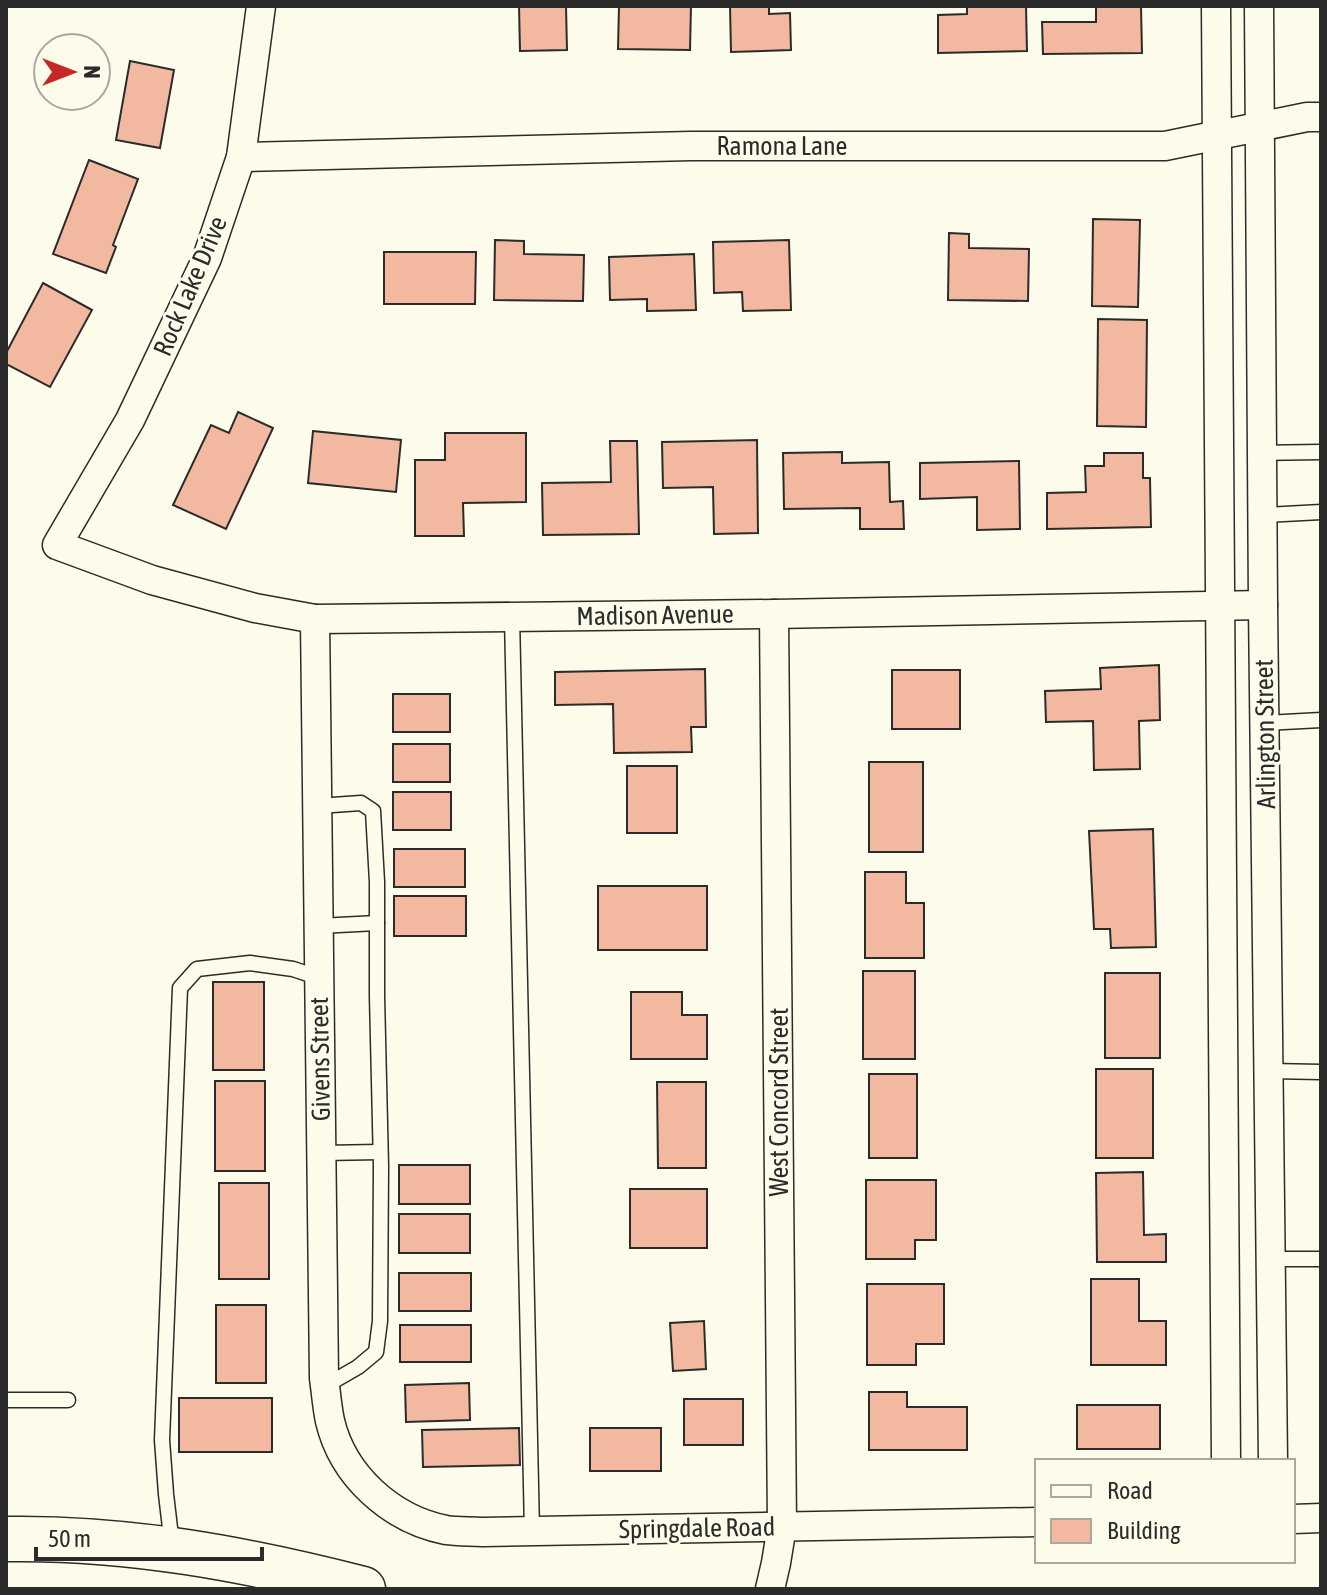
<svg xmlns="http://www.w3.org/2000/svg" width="1327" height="1595" viewBox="0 0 1327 1595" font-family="'Asap Condensed',sans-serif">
  <rect width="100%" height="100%" fill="#fdfbea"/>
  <g fill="#f2b8a0" stroke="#2b2b2b" stroke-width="2">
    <path d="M 519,6 L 566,6 L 567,50 L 520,51 Z"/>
    <path d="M 619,6 L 691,6 L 690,50 L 618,49 Z"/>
    <path d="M 730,6 L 769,6 L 769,14 L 790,13 L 791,50 L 731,52 Z"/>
    <path d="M 967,6 L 1026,6 L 1027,51 L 938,53 L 938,15 L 967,14 Z"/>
    <path d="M 1096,6 L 1141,6 L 1142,53 L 1043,54 L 1042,22 L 1096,22 Z"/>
    <path d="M 130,61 L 174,70 L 160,148 L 116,140 Z"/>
    <path d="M 89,160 L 138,179 L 113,245 L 116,247 L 106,273 L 53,254 Z"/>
    <path d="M 1093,219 L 1140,220 L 1138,307 L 1092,306 Z"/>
    <path d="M 949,233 L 969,234 L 969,248 L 1029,249 L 1028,301 L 948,300 Z"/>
    <path d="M 495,240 L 524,241 L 524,254 L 584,255 L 583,301 L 494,300 Z"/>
    <path d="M 789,240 L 791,310 L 743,311 L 742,292 L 714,293 L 713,242 Z"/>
    <path d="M 384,252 L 476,252 L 475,304 L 384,304 Z"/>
    <path d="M 694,254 L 696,310 L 647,311 L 647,299 L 610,300 L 609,257 Z"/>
    <path d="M 43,283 L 92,310 L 50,387 L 6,364 L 6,353 Z"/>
    <path d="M 1098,319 L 1147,320 L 1146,427 L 1097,426 Z"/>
    <path d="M 238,412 L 273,428 L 226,529 L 173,505 L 211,425 L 229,433 Z"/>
    <path d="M 313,431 L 401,440 L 396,492 L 308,483 Z"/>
    <path d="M 445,433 L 526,433 L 526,502 L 463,503 L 464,536 L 415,536 L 415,460 L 445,460 Z"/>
    <path d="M 757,440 L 758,533 L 714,534 L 713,487 L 663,488 L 662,442 Z"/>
    <path d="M 610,441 L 637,441 L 639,534 L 543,535 L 542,483 L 611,482 Z"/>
    <path d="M 842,452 L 842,463 L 889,462 L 890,502 L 903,501 L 904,529 L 860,529 L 860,508 L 784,509 L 783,453 Z"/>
    <path d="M 1104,453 L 1143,453 L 1143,478 L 1150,478 L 1151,527 L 1047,529 L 1047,493 L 1086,492 L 1085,466 L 1104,466 Z"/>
    <path d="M 1019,461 L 1020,529 L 977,530 L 977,497 L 920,499 L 920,463 Z"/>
    <path d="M 1159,665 L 1160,720 L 1139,721 L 1140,769 L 1094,770 L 1093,721 L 1046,722 L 1045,691 L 1101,689 L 1100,668 Z"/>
    <path d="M 705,669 L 706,727 L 691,727 L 692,752 L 614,753 L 613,704 L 555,705 L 555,672 Z"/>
    <rect x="892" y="670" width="68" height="59"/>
    <rect x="393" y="694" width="57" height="38"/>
    <rect x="393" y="744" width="57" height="38"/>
    <rect x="869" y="762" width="54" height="90"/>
    <rect x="627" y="766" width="50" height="67"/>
    <rect x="393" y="792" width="58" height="38"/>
    <path d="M 1153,829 L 1156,947 L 1111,948 L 1110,929 L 1094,929 L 1089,831 Z"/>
    <rect x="394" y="849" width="71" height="38"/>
    <path d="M 865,872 L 906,872 L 906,903 L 924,903 L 924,958 L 865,958 Z"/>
    <rect x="598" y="886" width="109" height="64"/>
    <rect x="394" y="896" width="72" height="40"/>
    <rect x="863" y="971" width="52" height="88"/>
    <rect x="1105" y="973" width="55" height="85"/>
    <rect x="213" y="982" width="51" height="88"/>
    <path d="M 631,992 L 682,992 L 682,1015 L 707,1015 L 707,1059 L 631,1059 Z"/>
    <rect x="1096" y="1069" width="57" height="89"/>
    <rect x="869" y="1074" width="48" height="84"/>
    <rect x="215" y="1081" width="50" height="90"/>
    <path d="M 657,1082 L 706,1082 L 706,1168 L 658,1168 Z"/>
    <rect x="399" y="1165" width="71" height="39"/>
    <path d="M 1143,1172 L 1144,1235 L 1166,1234 L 1166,1262 L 1097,1262 L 1096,1173 Z"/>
    <path d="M 866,1180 L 936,1180 L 936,1240 L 915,1240 L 915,1259 L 866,1259 Z"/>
    <rect x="219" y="1183" width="50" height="96"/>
    <rect x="630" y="1189" width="77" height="59"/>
    <rect x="399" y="1214" width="71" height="39"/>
    <rect x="399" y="1273" width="72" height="38"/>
    <path d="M 1091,1279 L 1139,1279 L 1139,1321 L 1166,1321 L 1166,1365 L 1091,1365 Z"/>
    <path d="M 867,1284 L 944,1284 L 944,1344 L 916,1344 L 916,1365 L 867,1365 Z"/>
    <rect x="216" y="1305" width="50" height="78"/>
    <path d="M 704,1321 L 706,1369 L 673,1371 L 670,1323 Z"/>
    <rect x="400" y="1325" width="71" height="37"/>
    <path d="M 469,1383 L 470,1420 L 406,1422 L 405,1385 Z"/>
    <path d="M 869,1392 L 907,1392 L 907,1407 L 967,1407 L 967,1450 L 869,1450 Z"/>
    <rect x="179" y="1398" width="93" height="54"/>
    <rect x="684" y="1399" width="59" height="46"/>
    <rect x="1077" y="1405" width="83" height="44"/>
    <path d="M 519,1428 L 520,1465 L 423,1467 L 422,1430 Z"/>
    <rect x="590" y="1428" width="71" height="43"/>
  </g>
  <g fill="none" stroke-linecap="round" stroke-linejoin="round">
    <g stroke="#2b2b2b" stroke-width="17">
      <g id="service">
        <path d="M 1262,453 L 1321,452"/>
        <path d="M 1263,515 L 1321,512"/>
        <path d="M 512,617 L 532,1531"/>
        <path d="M 1265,723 L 1321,720"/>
        <path d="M 318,806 L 361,803 L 373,811 L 377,882 L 377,996 L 381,1166 L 380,1321 L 376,1352 L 358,1367 L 325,1386"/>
        <path d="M 319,926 L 377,923"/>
        <path d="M 1268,1071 L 1321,1072"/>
        <path d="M 322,1153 L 380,1152"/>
        <path d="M 1270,1259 L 1321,1259"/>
        <path d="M 6,1400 L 68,1400"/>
        <path d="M 172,1545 L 166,1494 L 162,1440 L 180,988 L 197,969 L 250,963 L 293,969 L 320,978"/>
      </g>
    </g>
    <g stroke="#2b2b2b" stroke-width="31">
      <g id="minor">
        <path d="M 261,6 L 241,157 L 207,258 L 130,420 L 57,545 L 152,580 L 255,608 L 315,619 L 774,614 L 1263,605"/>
        <path d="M 1216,6 L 1226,1461"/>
        <path d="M 1259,6 L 1263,605 L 1273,1461"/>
        <path d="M 241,157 L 691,146 L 1165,146 L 1307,117 L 1321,117"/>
        <path d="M 315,619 L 324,1378 C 326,1392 327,1407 330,1421 C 343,1476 391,1519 446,1530 C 458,1532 471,1531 483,1532 L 1037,1522"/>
        <path d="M 1293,1519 L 1321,1518"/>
        <path d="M 770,1589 L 776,1563 L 782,1526 L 774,614"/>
      </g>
    </g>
    <g stroke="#2b2b2b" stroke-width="47">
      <path id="primary" d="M 6,1539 C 128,1537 246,1559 363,1589"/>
    </g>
    <use href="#service" stroke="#fdfbea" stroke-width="14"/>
    <use href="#minor" stroke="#fdfbea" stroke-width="28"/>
    <use href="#primary" stroke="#fdfbea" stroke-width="44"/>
  </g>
  <g text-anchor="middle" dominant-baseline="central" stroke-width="6" stroke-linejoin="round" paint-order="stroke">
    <g font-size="26" fill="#2b2b2b" stroke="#fdfbea">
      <text x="782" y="146">Ramona Lane</text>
      <text transform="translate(190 286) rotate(-67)">Rock Lake Drive</text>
      <text transform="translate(655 615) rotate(-1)">Madison Avenue</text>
      <text transform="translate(1265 734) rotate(-91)">Arlington Street</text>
      <text transform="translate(320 1059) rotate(-91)">Givens Street</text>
      <text transform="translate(779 1102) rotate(-90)">West Concord Street</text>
      <text transform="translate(697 1528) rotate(-1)">Springdale Road</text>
    </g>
  </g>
  <rect width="1327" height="1595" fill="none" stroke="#2b2b2b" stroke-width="16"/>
  <rect x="1035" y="1459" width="260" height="104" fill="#fdfbea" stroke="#a9a89e" stroke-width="2"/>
  <rect x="1051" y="1485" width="40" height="12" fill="#fdfbea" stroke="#a9a89e" stroke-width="2"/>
  <text x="1107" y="1499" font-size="24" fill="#2b2b2b">Road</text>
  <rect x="1051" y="1519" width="40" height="24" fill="#f2b8a0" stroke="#a9a89e" stroke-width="2"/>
  <text x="1107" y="1539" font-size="24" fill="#2b2b2b">Building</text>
  <g transform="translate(72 72) rotate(90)"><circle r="38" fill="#fdfbea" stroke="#a9a89e" stroke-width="2"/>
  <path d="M0-6L14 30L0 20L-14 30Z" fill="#c62828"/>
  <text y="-12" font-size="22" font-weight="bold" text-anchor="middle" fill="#2b2b2b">N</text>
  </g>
  <path d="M36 1547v12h226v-12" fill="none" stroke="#2b2b2b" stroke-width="4"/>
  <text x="48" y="1547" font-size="24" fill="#2b2b2b" stroke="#fdfbea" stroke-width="6" paint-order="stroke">50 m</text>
</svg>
